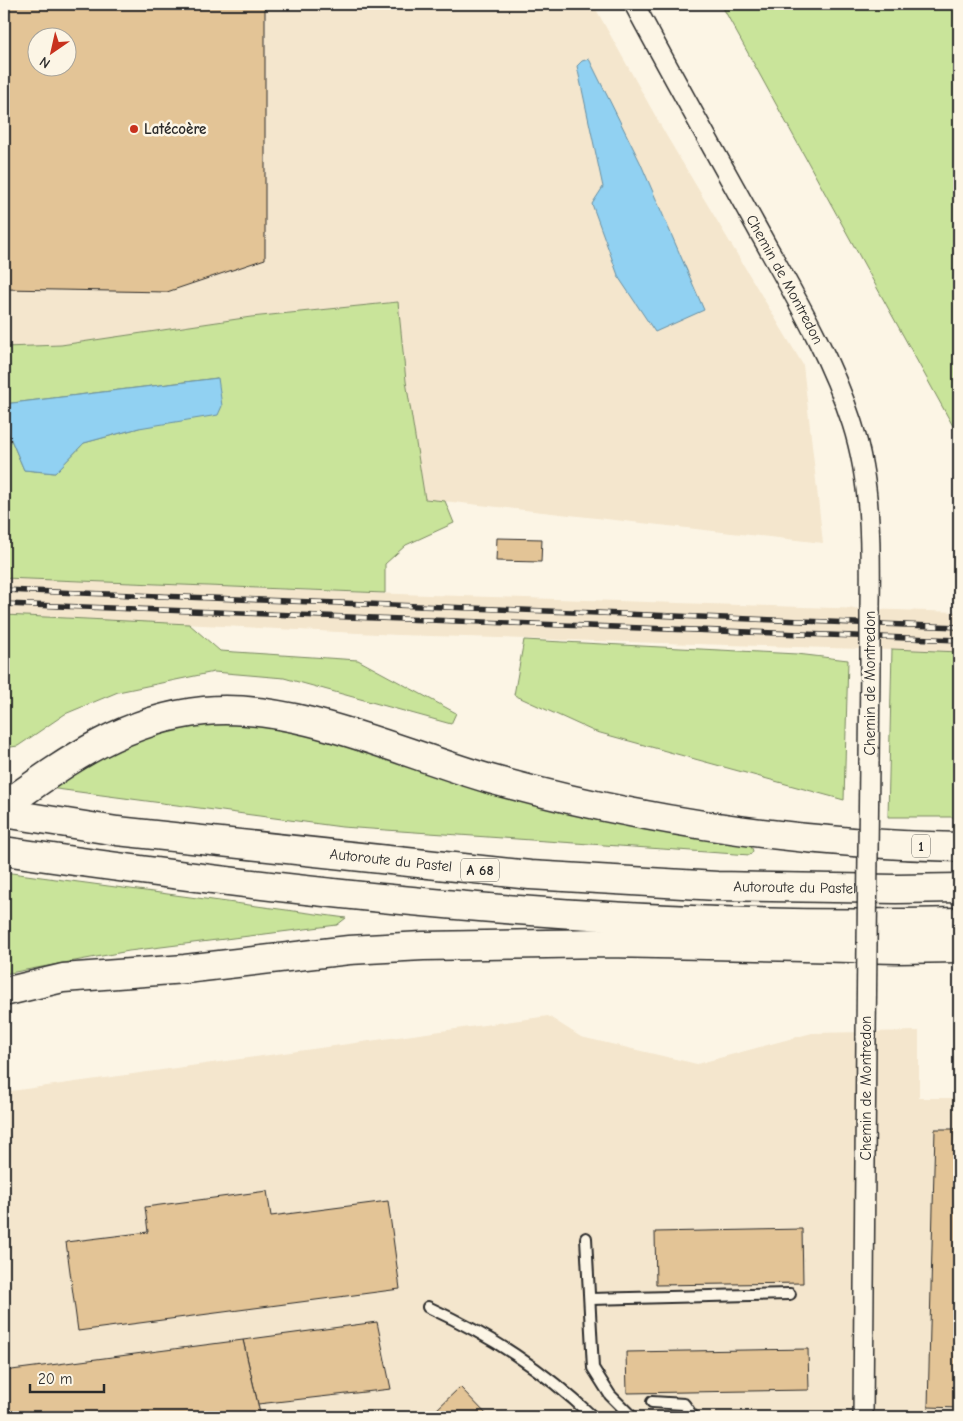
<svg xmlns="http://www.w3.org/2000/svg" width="963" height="1421" viewBox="0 0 963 1421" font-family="'Comic Neue',sans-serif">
  <rect width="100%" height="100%" fill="#fcf5e5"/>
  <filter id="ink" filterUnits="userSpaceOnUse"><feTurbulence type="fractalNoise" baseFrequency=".02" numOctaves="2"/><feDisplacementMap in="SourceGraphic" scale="10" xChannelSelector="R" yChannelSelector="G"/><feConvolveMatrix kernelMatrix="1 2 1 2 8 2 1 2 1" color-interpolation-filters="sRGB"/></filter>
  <g filter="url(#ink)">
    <g fill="#f4e6cd" fill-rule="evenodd">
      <path d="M 4,4 L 593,4 L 666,135 L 803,365 L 823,543 L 425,499 L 406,381 L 398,302 L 251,317 L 61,345 L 4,347 ZM 38,38 L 68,38 L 68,68 L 38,68 Z"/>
      <path d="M 4,578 L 399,594 L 959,612 L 959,652 L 398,635 L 4,615 Z"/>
      <path d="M 548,1016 L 581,1037 L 697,1064 L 812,1033 L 919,1031 L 919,1098 L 959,1098 L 959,1417 L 4,1417 L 4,1092 Z"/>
    </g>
    <g fill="#c9e49a" stroke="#7a8862">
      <path d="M 721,4 L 959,4 L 959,437 Z"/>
      <path d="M 398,302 L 406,381 L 425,499 L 445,501 L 454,523 L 406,545 L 385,564 L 385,593 L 4,578 L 4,423 L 24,470 L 55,473 L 84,443 L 139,428 L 217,378 L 4,404 L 4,347 L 61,345 L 251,317 Z"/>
      <path d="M 4,615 L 189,624 L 220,651 L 358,660 L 456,713 L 451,724 L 284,678 L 214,672 L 118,692 L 65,714 L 18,746 L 4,748 Z"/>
      <path d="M 524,640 L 797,654 L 848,660 L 844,800 L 593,731 L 514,695 Z"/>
      <path d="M 892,649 L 959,652 L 959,817 L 888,817 Z"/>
      <path d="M 237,721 L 297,731 L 661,829 L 751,846 L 753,851 L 750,855 L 342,827 L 49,788 L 135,736 L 191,723 Z"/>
      <path d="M 4,872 L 346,918 L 337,925 L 129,951 L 4,974 Z"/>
    </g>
    <g fill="#91d1f2" stroke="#688fa2">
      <path d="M 589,59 L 640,162 L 704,310 L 655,332 L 619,278 L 592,204 L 603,187 L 577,66 L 582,61 Z"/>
      <path d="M 218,378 L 222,406 L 218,415 L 139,428 L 84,443 L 55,473 L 24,470 L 4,423 L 4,404 Z"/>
    </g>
    <g fill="#e3c496" stroke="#2b2b2b" fill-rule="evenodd">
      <path d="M 4,4 L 265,4 L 265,259 L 167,292 L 4,289 ZM 38,38 L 68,38 L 68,68 L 38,68 Z"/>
      <path d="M 497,538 L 542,539 L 541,562 L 496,561 Z"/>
      <path d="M 935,1129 L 959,1129 L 959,1408 L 928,1407 Z"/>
      <path d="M 267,1191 L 271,1216 L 388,1201 L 400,1289 L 78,1331 L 66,1242 L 148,1232 L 145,1207 Z"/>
      <path d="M 802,1229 L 803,1283 L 656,1285 L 655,1232 Z"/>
      <path d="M 377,1322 L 391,1389 L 258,1404 L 243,1340 Z"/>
      <path d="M 243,1340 L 260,1413 L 229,1417 L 4,1417 L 4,1371 Z"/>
      <path d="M 808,1349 L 809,1390 L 627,1393 L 626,1352 Z"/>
      <path d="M 460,1387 L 489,1417 L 437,1417 L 433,1413 Z"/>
    </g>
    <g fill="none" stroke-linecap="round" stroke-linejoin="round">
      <g stroke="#2b2b2b" stroke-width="14">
        <g id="service">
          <path d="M 586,1238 L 593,1368 L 610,1395 L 632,1417"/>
          <path d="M 590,1299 L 790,1294"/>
          <path d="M 428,1307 C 493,1337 541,1368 593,1417"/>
          <path d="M 652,1402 L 684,1404 L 693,1417"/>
        </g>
      </g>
      <g stroke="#2b2b2b" stroke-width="22">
        <g id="minor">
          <path id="s1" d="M 634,4 C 676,83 720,161 763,239 C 796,298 831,358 852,423 C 871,482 871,545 870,607"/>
          <path d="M 869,762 L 870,664"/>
          <path d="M 863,1417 L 866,1036"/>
        </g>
      </g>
      <g stroke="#2b2b2b" stroke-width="31">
        <g id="motorway">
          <path d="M 4,806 C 67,761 124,719 204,711 C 295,702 403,754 490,779 C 645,822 798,844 959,847"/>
          <path id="s2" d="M 4,813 L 117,831 L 530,875 L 717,886 L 896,889 L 959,888"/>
          <path d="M 4,851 C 320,897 639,931 959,922"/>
          <path d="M 4,992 L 63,978 L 185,969 L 349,950 L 423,946 L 607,943 L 898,949 L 959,948"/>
        </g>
      </g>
      <use href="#service" stroke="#fcf5e5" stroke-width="10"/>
      <use href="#minor" stroke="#fcf5e5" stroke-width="19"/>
      <use href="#motorway" stroke="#fcf5e5" stroke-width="28"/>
      <g stroke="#2b2b2b" stroke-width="5.5">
        <g id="rail">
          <path d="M 4,590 L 959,627"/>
          <path d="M 4,604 L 959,640"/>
        </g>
      </g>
      <use href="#rail" stroke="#fcf5e5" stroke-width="4" stroke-dasharray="11" stroke-linecap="butt"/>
      <g stroke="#2b2b2b" stroke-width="22" stroke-linecap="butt">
        <g id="minor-bridge">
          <path d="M 870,664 L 870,607"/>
          <path d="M 866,1036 L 869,762"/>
        </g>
      </g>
      <use href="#minor-bridge" stroke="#fcf5e5" stroke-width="19"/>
    </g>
  </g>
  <circle fill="#c8321e" stroke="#fcf5e5" stroke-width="2" cx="134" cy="129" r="5"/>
  <g text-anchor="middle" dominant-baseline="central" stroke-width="5" stroke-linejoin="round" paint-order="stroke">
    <g fill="#fcf5e5" stroke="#6a6863" stroke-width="1">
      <rect x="912" y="834.5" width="18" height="23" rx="4"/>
      <rect x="461" y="858.5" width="38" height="23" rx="4"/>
    </g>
    <g font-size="14" font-weight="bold" fill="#2b2b2b">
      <text x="921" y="846">1</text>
      <text x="480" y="870">A 68</text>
    </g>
    <g font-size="15" font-weight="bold" fill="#2b2b2b" stroke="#fcf5e5" text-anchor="start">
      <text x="144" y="129">Latécoère</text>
    </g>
    <g font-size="15" fill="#2b2b2b" stroke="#fcf5e5">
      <text stroke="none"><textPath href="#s1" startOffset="314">Chemin de Montredon</textPath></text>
      <text transform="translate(870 683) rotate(-90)">Chemin de Montredon</text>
      <text stroke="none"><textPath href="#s2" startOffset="390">Autoroute du Pastel</textPath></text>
      <text stroke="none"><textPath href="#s2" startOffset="795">Autoroute du Pastel</textPath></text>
      <text transform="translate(866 1088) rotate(-90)">Chemin de Montredon</text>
    </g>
  </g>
  <rect width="963" height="1421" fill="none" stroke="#fcf5e5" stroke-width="20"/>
  <rect x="10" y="10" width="943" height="1401" fill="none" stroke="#2b2b2b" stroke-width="2" filter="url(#ink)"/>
  <g transform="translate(52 52) rotate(214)"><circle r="24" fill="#fcf5e5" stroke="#a8a49b"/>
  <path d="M0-4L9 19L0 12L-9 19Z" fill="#c8321e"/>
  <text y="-8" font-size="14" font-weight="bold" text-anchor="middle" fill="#2b2b2b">N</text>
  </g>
  <path d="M30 1384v8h74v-8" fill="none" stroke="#2b2b2b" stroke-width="2.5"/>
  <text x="38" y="1384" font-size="15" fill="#2b2b2b" stroke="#fcf5e5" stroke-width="4" paint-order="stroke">20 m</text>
</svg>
